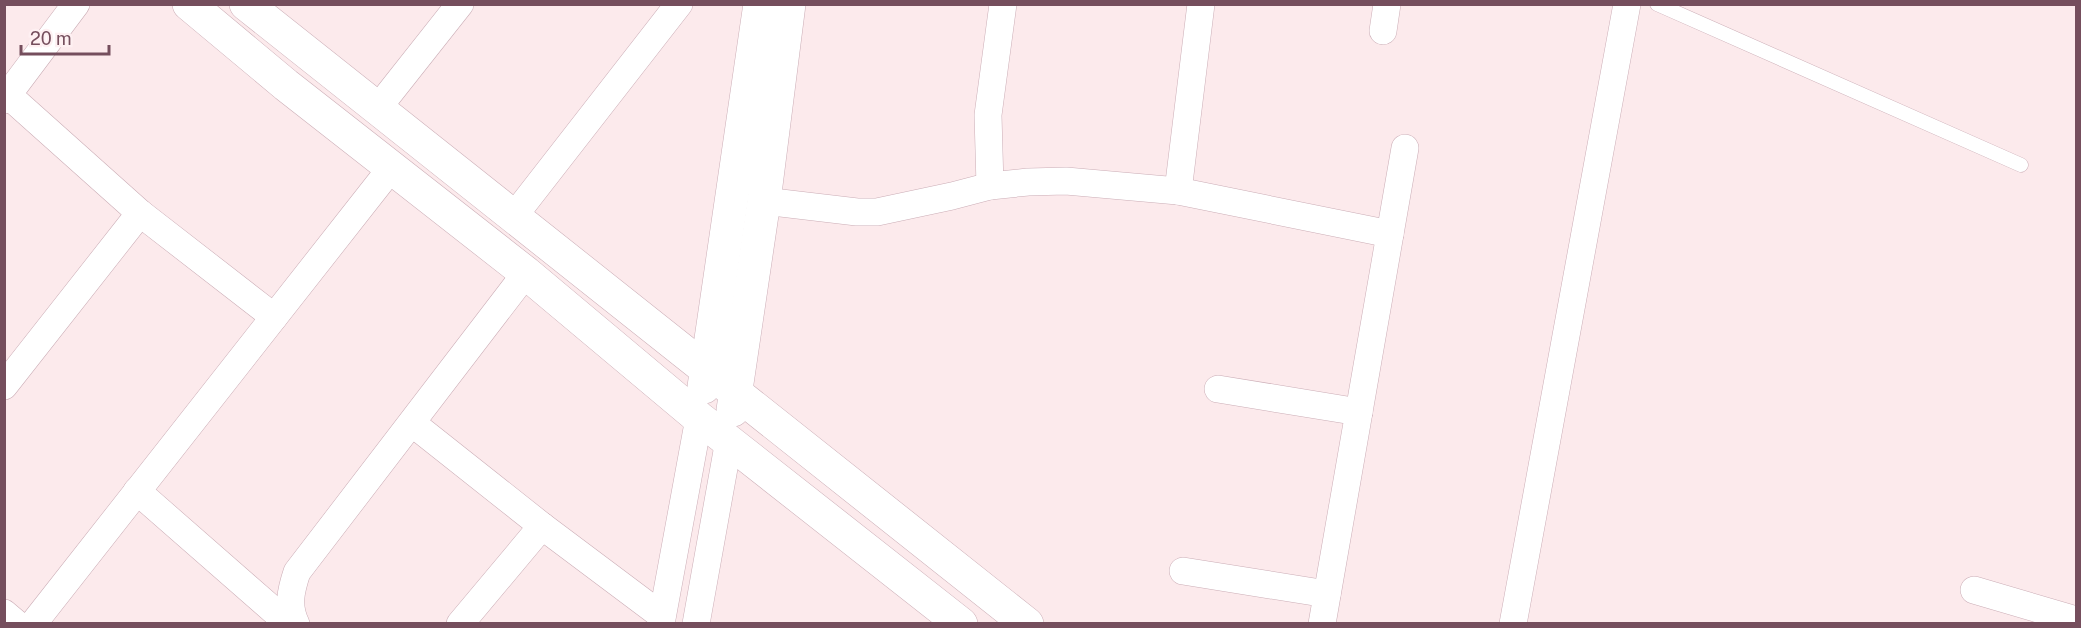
<svg xmlns="http://www.w3.org/2000/svg" width="2081" height="628" viewBox="0 0 2081 628" font-family="'Public Sans',sans-serif">
  <rect width="100%" height="100%" fill="#fceaec"/>
  <g fill="none" stroke-linecap="round" stroke-linejoin="round">
    <g stroke="#cbadb6" stroke-width="15">
      <path id="service" d="M 1657,4 L 2021,165"/>
    </g>
    <g stroke="#cbadb6" stroke-width="28">
      <g id="minor">
        <path d="M 1383,31 L 1387,4"/>
        <path d="M 8,95 L 140,213 L 274,317"/>
        <path d="M 4,100 L 76,4"/>
        <path d="M 377,109 L 460,4"/>
        <path d="M 990,186 L 988,115 L 1003,4"/>
        <path d="M 1178,191 L 1201,4"/>
        <path d="M 764,201 L 857,212 L 877,212 L 952,196 L 990,186 L 1028,182 L 1066,181 L 1178,191 L 1390,234"/>
        <path d="M 514,216 L 679,4"/>
        <path d="M 4,386 L 140,213"/>
        <path d="M 1218,389 L 1359,412"/>
        <path d="M 412,423 L 542,526 L 662,616"/>
        <path d="M 137,491 L 289,624"/>
        <path d="M 1183,571 L 1327,594"/>
        <path d="M 1974,590 L 2076,620"/>
        <path d="M 4,613 L 17,624"/>
        <path d="M 33,624 L 392,167"/>
        <path d="M 296,624 C 287,606 291,590 297,572 L 526,273"/>
        <path d="M 460,624 L 542,526"/>
        <path d="M 661,624 L 699,418"/>
        <path d="M 696,624 L 729,440"/>
        <path d="M 1322,624 L 1405,148"/>
        <path d="M 1513,624 L 1627,4"/>
      </g>
    </g>
    <g stroke="#cbadb6" stroke-width="34">
      <g id="tertiary">
        <path d="M 189,4 L 286,85 L 526,273 L 699,418 L 961,624"/>
        <path d="M 246,4 L 1027,624"/>
        <path d="M 704,387 L 760,4"/>
        <path d="M 733,410 L 764,201 L 789,4"/>
      </g>
    </g>
    <use href="#service" stroke="#fff" stroke-width="14"/>
    <use href="#minor" stroke="#fff" stroke-width="27"/>
    <use href="#tertiary" stroke="#fff" stroke-width="33"/>
  </g>
  <rect width="2081" height="628" fill="none" stroke="#754e5d" stroke-width="12"/>
  <path d="M21 45v9h88v-9" fill="none" stroke="#754e5d" stroke-width="3"/>
  <text x="30" y="45" font-size="18" fill="#754e5d" stroke="#fef0f2" stroke-width="4.5" paint-order="stroke">20 m</text>
</svg>
